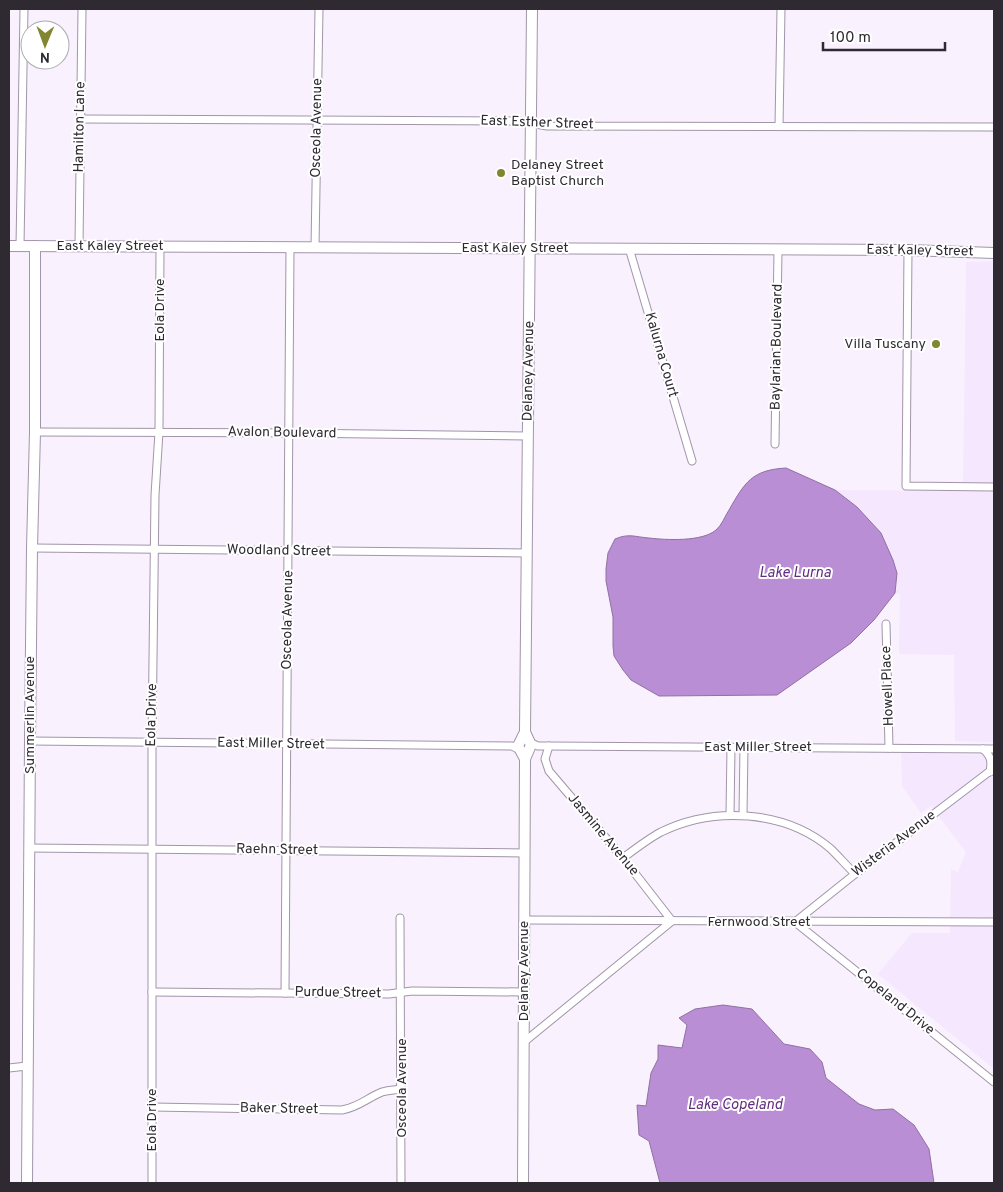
<svg xmlns="http://www.w3.org/2000/svg" width="1003" height="1192" viewBox="0 0 1003 1192" font-family="Overpass,sans-serif">
  <rect width="100%" height="100%" fill="#f9f1fe"/>
  <g fill="#f5e7fe">
    <path d="M 994,261 L 994,742 L 955,741 L 954,655 L 899,654 L 900,594 L 895,593 L 897,573 L 893,560 L 888,546 L 857,507 L 835,490 L 963,491 L 966,262 Z"/>
    <path d="M 901,753 L 994,755 L 994,1069 L 878,974 L 912,933 L 950,933 L 951,869 L 958,872 L 966,852 L 931,806 L 921,813 L 902,786 Z"/>
  </g>
  <g fill="#b98ed4" stroke="#9070a3">
    <path d="M 786,468 L 835,490 L 857,507 L 881,533 L 893,560 L 897,573 L 895,593 L 874,620 L 851,643 L 777,695 L 659,696 L 631,680 L 623,670 L 614,656 L 613,646 L 613,617 L 606,581 L 606,569 L 608,553 L 615,539 C 629,533 635,537 649,538 C 666,540 702,542 716,530 C 722,525 725,516 729,510 C 745,482 752,470 786,468 Z"/>
    <path d="M 723,1005 L 752,1009 L 784,1044 L 810,1049 L 822,1062 L 826,1078 L 859,1104 L 875,1110 L 893,1109 L 914,1125 L 929,1149 L 934,1183 L 660,1183 L 649,1141 L 639,1135 L 637,1105 L 646,1106 L 651,1073 L 658,1059 L 658,1045 L 682,1048 L 687,1025 L 679,1018 L 695,1009 Z"/>
  </g>
  <g fill="none" stroke-linecap="round" stroke-linejoin="round">
    <g stroke="#a295aa" stroke-width="9">
      <g id="street">
        <path d="M 80,119 L 519,121 L 547,126 L 994,127"/>
        <path d="M 779,126 L 781,9"/>
        <path d="M 20,246 L 24,9"/>
        <path d="M 79,246 L 82,9"/>
        <path d="M 315,247 L 319,9"/>
        <path d="M 629,248 L 692,461"/>
        <path d="M 908,250 L 906,486 L 994,487"/>
        <path d="M 35,432 L 289,433 L 528,436"/>
        <path d="M 775,444 L 778,250"/>
        <path d="M 32,548 L 527,553"/>
        <path d="M 886,624 L 889,748"/>
        <path d="M 30,741 L 512,746 L 520,750"/>
        <path d="M 531,743 L 538,746 L 549,746 L 994,749"/>
        <path d="M 549,746 L 545,759 L 549,771 L 623,858 L 672,921"/>
        <path d="M 983,749 C 991,756 992,761 990,772"/>
        <path d="M 730,815 L 731,747"/>
        <path d="M 743,815 L 744,747"/>
        <path d="M 29,848 L 524,853"/>
        <path d="M 623,858 C 635,849 648,839 661,832 C 714,806 785,810 831,849 C 839,857 847,866 855,874"/>
        <path d="M 400,918 L 401,1183"/>
        <path d="M 524,920 L 994,922"/>
        <path d="M 795,922 L 994,1082"/>
        <path d="M 795,922 L 855,874 L 994,768"/>
        <path d="M 152,992 L 389,994 L 412,991 L 523,992"/>
        <path d="M 285,993 L 290,247"/>
        <path d="M 524,1042 L 672,921"/>
        <path d="M 9,1068 L 27,1066"/>
        <path d="M 152,1107 L 342,1110 C 359,1107 367,1098 382,1092 C 389,1090 395,1090 402,1089"/>
        <path d="M 152,1183 L 152,742 L 155,495 L 159,432 L 160,247"/>
      </g>
    </g>
    <g stroke="#a295aa" stroke-width="12">
      <g id="secondary">
        <path d="M 9,246 L 908,250 L 994,253"/>
        <path d="M 525,759 L 518,746 L 525,732"/>
        <path d="M 27,1183 L 30,741 L 32,548 L 35,432 L 35,246"/>
        <path d="M 523,1183 L 525,759 L 531,745 L 525,732 L 532,9"/>
      </g>
    </g>
    <use href="#street" stroke="#fff" stroke-width="7"/>
    <use href="#secondary" stroke="#fff" stroke-width="10"/>
  </g>
  <g fill="#828631" stroke="#fff" stroke-width="2">
    <circle cx="501" cy="173" r="5"/>
    <circle cx="936" cy="344" r="5"/>
  </g>
  <g text-anchor="middle" dominant-baseline="central" stroke-width="4" stroke-linejoin="round" paint-order="stroke">
    <g font-size="14" fill="#2f2a32" stroke="#fff">
      <text transform="translate(537 123) rotate(2)">East Esther Street</text>
      <text transform="translate(80 127) rotate(-89)">Hamilton Lane</text>
      <text transform="translate(317 128) rotate(-89)">Osceola Avenue</text>
      <text x="110" y="246">East Kaley Street</text>
      <text x="515" y="248">East Kaley Street</text>
      <text transform="translate(920 251) rotate(1)">East Kaley Street</text>
      <text transform="translate(160 310) rotate(-90)">Eola Drive</text>
      <text transform="translate(777 347) rotate(-89)">Baylarian Boulevard</text>
      <text transform="translate(661 355) rotate(74)">Kalurna Court</text>
      <text transform="translate(529 371) rotate(-89)">Delaney Avenue</text>
      <text transform="translate(282 433) rotate(1)">Avalon Boulevard</text>
      <text transform="translate(279 551) rotate(1)">Woodland Street</text>
      <text transform="translate(288 620) rotate(-89)">Osceola Avenue</text>
      <text transform="translate(888 686) rotate(-92)">Howell Place</text>
      <text transform="translate(30 715) rotate(-90)">Summerlin Avenue</text>
      <text transform="translate(152 715) rotate(-89)">Eola Drive</text>
      <text transform="translate(271 744) rotate(1)">East Miller Street</text>
      <text x="758" y="747">East Miller Street</text>
      <text transform="translate(603 835) rotate(50)">Jasmine Avenue</text>
      <text transform="translate(894 844) rotate(-37)">Wisteria Avenue</text>
      <text transform="translate(277 850) rotate(1)">Raehn Street</text>
      <text x="759" y="922">Fernwood Street</text>
      <text transform="translate(524 971) rotate(-90)">Delaney Avenue</text>
      <text transform="translate(338 993) rotate(1)">Purdue Street</text>
      <text transform="translate(895 1002) rotate(39)">Copeland Drive</text>
      <text transform="translate(402 1088) rotate(-90)">Osceola Avenue</text>
      <text transform="translate(279 1109) rotate(1)">Baker Street</text>
      <text transform="translate(152 1120) rotate(-90)">Eola Drive</text>
    </g>
    <g font-size="14" fill="#2f2a32" stroke="#fff" text-anchor="start">
      <text x="511" y="165">Delaney Street<tspan x="511" dy="16">Baptist Church</tspan></text>
      <text x="926" y="344" text-anchor="end">Villa Tuscany</text>
    </g>
    <g font-size="15" font-style="italic" fill="#632d7f" stroke="#fff">
      <text x="795" y="573">Lake Lurna</text>
      <text x="735" y="1105">Lake Copeland</text>
    </g>
  </g>
  <rect width="1003" height="1192" fill="none" stroke="#2f2a32" stroke-width="20"/>
  <g transform="translate(45 45) rotate(181)"><circle r="24" fill="#ffffff" stroke="#acaaad"/>
  <path d="M0-4L9 19L0 12L-9 19Z" fill="#828631"/>
  <text y="-8" font-size="14" font-weight="bold" text-anchor="middle" fill="#2f2a32">N</text>
  </g>
  <path d="M823 42v8h122v-8" fill="none" stroke="#2f2a32" stroke-width="2.5"/>
  <text x="830" y="42" font-size="15" fill="#2f2a32" stroke="#ffffff" stroke-width="4" paint-order="stroke">100 m</text>
</svg>
